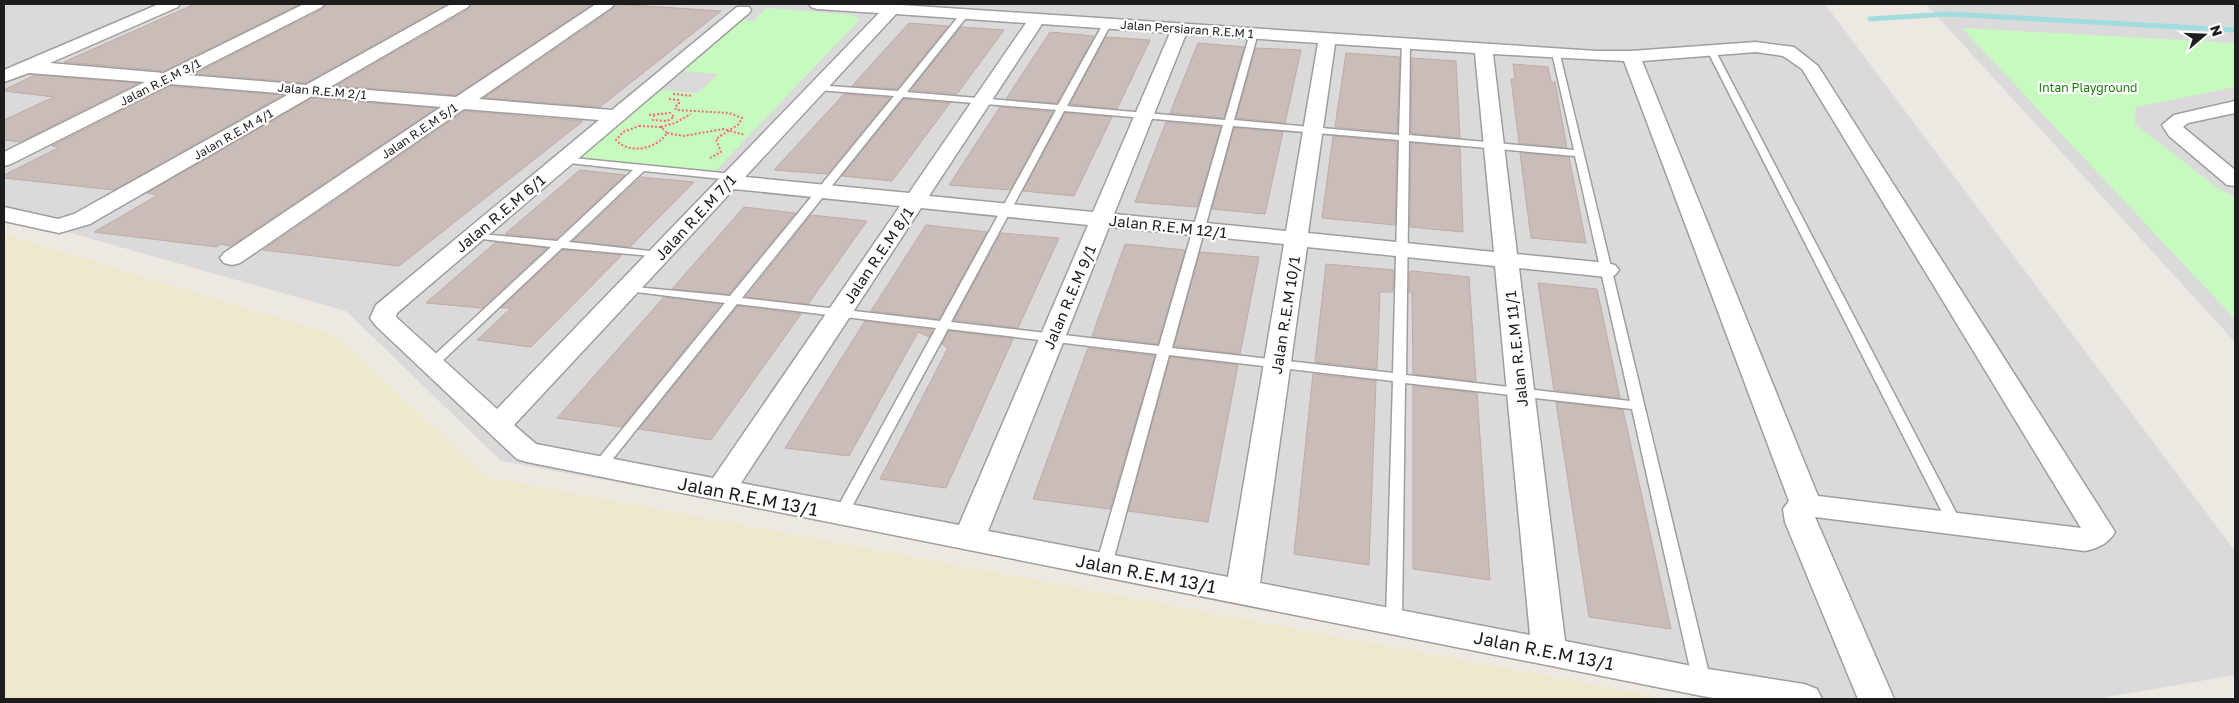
<svg xmlns="http://www.w3.org/2000/svg" width="2239" height="703" viewBox="0 0 2239 703" font-family="'Golos Text',sans-serif">
  <rect width="100%" height="100%" fill="#eee8e2"/>
  <g fill="#dbdada">
    <path d="M 4,4 L 1825,4 L 2235,551 L 2235,675 L 2096,699 L 1790,699 L 501,461 L 346,311 L 4,214 Z"/>
    <path d="M 1926,4 L 2235,4 L 2235,342 Z"/>
  </g>
  <path fill="#eee9cd" d="M 4,234 L 335,335 L 487,477 L 1670,699 L 4,699 Z"/>
  <g fill="#c7fabe">
    <path d="M 767,8 L 853,15 L 859,20 L 715,171 L 581,158 L 661,90 L 698,93 L 719,74 L 683,71 L 742,20 L 753,21 Z"/>
    <path d="M 1962,28 L 2235,43 L 2235,87 L 2136,107 L 2135,124 L 2219,189 L 2235,197 L 2235,319 Z"/>
  </g>
  <g fill="none" stroke-linecap="round" stroke-linejoin="round">
    <path stroke="#a2dddd" stroke-width="5" d="M 1870,19 L 1948,14 L 2235,30"/>
  </g>
  <g fill="#cabcb9" stroke="#c0aaa5">
    <path d="M 195,4 L 300,4 L 164,71 L 64,62 Z"/>
    <path d="M 326,4 L 448,4 L 306,83 L 195,74 L 323,9 Z"/>
    <path d="M 472,4 L 593,4 L 456,95 L 336,86 L 469,9 Z"/>
    <path d="M 616,4 L 721,11 L 600,107 L 484,98 L 613,9 Z"/>
    <path d="M 909,23 L 948,26 L 897,89 L 852,86 Z"/>
    <path d="M 961,27 L 1004,30 L 957,94 L 911,90 Z"/>
    <path d="M 1050,32 L 1094,36 L 1057,103 L 1006,99 Z"/>
    <path d="M 1106,37 L 1150,40 L 1117,109 L 1070,104 Z"/>
    <path d="M 1198,43 L 1244,47 L 1224,118 L 1170,113 Z"/>
    <path d="M 1256,48 L 1301,50 L 1285,123 L 1236,118 Z"/>
    <path d="M 1346,53 L 1400,57 L 1397,133 L 1335,127 Z"/>
    <path d="M 1412,58 L 1456,61 L 1460,138 L 1411,133 Z"/>
    <path d="M 1513,64 L 1548,67 L 1551,82 L 1555,82 L 1567,148 L 1519,143 L 1511,79 L 1515,79 Z"/>
    <path d="M 35,75 L 138,83 L 20,142 L 4,140 L 4,120 L 54,97 L 4,91 L 4,90 Z"/>
    <path d="M 170,86 L 283,95 L 114,190 L 4,178 L 4,175 L 60,147 L 52,146 Z"/>
    <path d="M 844,94 L 890,98 L 827,174 L 774,170 Z"/>
    <path d="M 312,98 L 436,108 L 231,246 L 220,244 L 217,247 L 94,232 L 158,195 L 147,193 Z"/>
    <path d="M 904,99 L 950,103 L 892,181 L 842,176 Z"/>
    <path d="M 1000,107 L 1053,112 L 1010,190 L 949,185 Z"/>
    <path d="M 465,111 L 583,121 L 399,266 L 263,250 Z"/>
    <path d="M 1065,113 L 1112,117 L 1074,196 L 1023,191 Z"/>
    <path d="M 1166,122 L 1221,127 L 1197,207 L 1135,202 Z"/>
    <path d="M 1234,128 L 1283,132 L 1265,214 L 1212,209 Z"/>
    <path d="M 1333,136 L 1397,142 L 1395,225 L 1322,218 Z"/>
    <path d="M 1411,143 L 1460,147 L 1463,232 L 1410,227 Z"/>
    <path d="M 1520,153 L 1569,157 L 1586,243 L 1531,238 Z"/>
    <path d="M 580,170 L 625,175 L 556,239 L 505,234 Z"/>
    <path d="M 641,177 L 694,182 L 630,247 L 573,241 Z"/>
    <path d="M 744,207 L 795,213 L 729,294 L 672,289 Z"/>
    <path d="M 811,215 L 867,221 L 808,304 L 746,297 Z"/>
    <path d="M 926,225 L 987,232 L 939,319 L 871,311 Z"/>
    <path d="M 1001,233 L 1059,238 L 1018,328 L 954,320 Z"/>
    <path d="M 496,242 L 547,248 L 482,308 L 426,303 Z"/>
    <path d="M 1125,244 L 1185,250 L 1158,344 L 1092,336 Z"/>
    <path d="M 563,250 L 622,255 L 531,347 L 477,340 L 511,308 L 501,308 Z"/>
    <path d="M 1200,252 L 1259,257 L 1240,354 L 1174,346 Z"/>
    <path d="M 1326,264 L 1394,270 L 1393,292 L 1380,292 L 1377,369 L 1315,362 Z"/>
    <path d="M 1413,271 L 1469,277 L 1476,381 L 1413,374 L 1412,292 L 1409,292 L 1409,272 Z"/>
    <path d="M 1538,283 L 1597,289 L 1620,398 L 1554,390 Z"/>
    <path d="M 664,297 L 721,304 L 622,427 L 557,418 Z"/>
    <path d="M 738,306 L 801,314 L 711,440 L 639,429 Z"/>
    <path d="M 865,321 L 933,330 L 929,337 L 918,332 L 849,456 L 785,448 Z"/>
    <path d="M 949,331 L 1013,339 L 946,488 L 880,479 L 948,348 L 942,344 Z"/>
    <path d="M 1088,348 L 1155,356 L 1110,509 L 1033,499 Z"/>
    <path d="M 1170,357 L 1238,365 L 1208,522 L 1128,511 Z"/>
    <path d="M 1313,374 L 1376,381 L 1369,565 L 1294,554 Z"/>
    <path d="M 1413,386 L 1477,393 L 1490,580 L 1413,569 Z"/>
    <path d="M 1556,402 L 1623,410 L 1671,629 L 1589,617 Z"/>
  </g>
  <g fill="none" stroke-linecap="round" stroke-linejoin="round">
    <g stroke="#9e9e9e" stroke-width="3">
      <g id="service">
        <path d="M 962,12 L 969,14 L 907,92 L 1058,105 L 1103,24 L 1107,22 L 1111,24 L 1067,106 L 1225,120 L 1250,33 L 1254,31 L 1258,33 L 1234,120 L 1399,135 L 1402,42 L 1406,40 L 1410,42 L 1409,135 L 1574,150 L 1552,53 L 1559,51 L 1711,682 L 1708,687 L 1702,689 L 1696,687 L 1693,682 L 1632,409 L 1405,383 L 1402,621 L 1400,625 L 1394,627 L 1388,625 L 1386,621 L 1393,381 L 1169,355 L 1112,565 L 1109,569 L 1104,571 L 1099,569 L 1096,565 L 1157,354 L 948,329 L 848,514 L 846,518 L 836,518 L 834,514 L 936,328 L 737,304 L 604,470 L 594,470 L 592,467 L 594,464 L 725,303 L 628,291 L 624,290 L 622,288 L 624,286 L 730,296 L 894,96 L 818,90 L 815,89 L 815,85 L 898,91 ZM 903,97 L 1056,110 L 940,321 L 742,298 ZM 1064,111 L 1223,125 L 1159,346 L 951,322 ZM 1233,126 L 1399,140 L 1393,373 L 1172,348 ZM 1409,141 L 1575,156 L 1630,401 L 1406,375 Z"/>
        <path d="M 1708,48 L 1715,50 L 1962,524 L 1960,528 L 1950,528 L 1948,524 L 1707,50 Z"/>
        <path d="M 563,157 L 733,174 L 738,177 L 733,180 L 644,171 L 569,242 L 659,252 L 663,253 L 665,255 L 663,257 L 562,248 L 436,367 L 428,367 L 426,364 L 428,361 L 551,247 L 474,238 L 470,237 L 469,235 L 470,233 L 557,241 L 633,170 L 560,162 L 558,160 Z"/>
      </g>
    </g>
    <g stroke="#9e9e9e" stroke-width="3">
      <g id="minor">
        <path d="M 159,4 L 180,4 L 178,7 L 50,63 L 164,73 L 304,4 L 324,4 L 322,7 L 188,75 L 306,85 L 451,4 L 470,4 L 468,7 L 330,87 L 456,97 L 596,4 L 614,4 L 612,7 L 479,99 L 612,110 L 737,7 L 749,7 L 751,10 L 749,13 L 397,313 L 396,317 L 497,409 L 879,13 L 817,9 L 811,7 L 809,4 L 886,4 L 1597,51 L 1631,51 L 1756,42 L 1794,47 L 1818,66 L 2115,532 C 2108,544 2098,548 2085,551 L 1815,517 L 1894,699 L 1858,699 L 1785,522 L 1783,509 L 1789,501 L 1624,61 L 1493,54 L 1517,254 L 1607,263 L 1615,265 L 1619,270 L 1615,275 L 1607,277 L 1519,268 L 1565,641 L 1702,668 L 1804,684 L 1817,689 L 1822,699 L 1719,699 L 1702,696 L 527,462 L 517,459 L 376,326 L 370,318 L 376,305 L 599,120 L 464,109 L 240,263 L 232,265 L 224,263 L 220,258 L 224,253 L 441,107 L 312,96 L 90,224 L 59,233 L 4,221 L 4,207 L 58,219 L 74,214 L 289,94 L 170,84 L 11,164 L 4,166 L 4,152 L 145,82 L 29,73 L 4,82 L 4,70 ZM 896,14 L 1026,23 L 909,193 L 745,177 ZM 1042,24 L 1170,33 L 1093,212 L 929,196 ZM 1186,34 L 1318,43 L 1286,231 L 1114,214 ZM 1335,44 L 1475,53 L 1494,252 L 1308,233 ZM 1756,52 L 1783,56 L 1802,69 L 2081,528 L 1818,496 L 1642,61 ZM 734,189 L 900,206 L 713,478 L 536,444 L 514,425 ZM 921,208 L 1088,225 L 959,525 L 741,483 ZM 1109,227 L 1284,244 L 1228,577 L 988,531 ZM 1307,247 L 1495,266 L 1530,635 L 1260,583 Z"/>
        <path d="M 2235,101 L 2235,113 L 2188,123 L 2183,127 L 2235,170 L 2235,186 L 2227,185 L 2169,136 L 2162,125 L 2174,115 Z"/>
      </g>
    </g>
    <g stroke="#fc6579" stroke-width="2" stroke-dasharray="2 2" stroke-linecap="butt">
      <path d="M 673,94 L 693,96"/>
      <path d="M 669,99 L 679,100 L 679,104 L 675,107 L 676,110 L 729,113 L 742,118 L 739,124 L 716,139 L 721,152 L 710,158"/>
      <path d="M 649,115 L 670,113 L 674,117 L 667,121 L 653,120 L 654,116"/>
      <path d="M 639,126 L 661,127 L 667,133 C 657,149 629,155 616,140 L 623,132 Z"/>
      <path d="M 661,127 L 675,123 L 691,114"/>
      <path d="M 667,133 L 684,136 L 723,129 L 745,135"/>
    </g>
    <use href="#service" fill="#fff" fill-rule="evenodd"/>
    <use href="#minor" fill="#fff" fill-rule="evenodd"/>
  </g>
  <g text-anchor="middle" dominant-baseline="central" stroke-width="4.5" stroke-linejoin="round" paint-order="stroke">
    <g font-size="12" fill="#1d1d1d" stroke="#fff">
      <text transform="translate(1187 29) rotate(4)">Jalan Persiaran R.E.M 1</text>
      <text transform="translate(160 82) rotate(-27)">Jalan R.E.M 3/1</text>
      <text transform="translate(322 91) rotate(5)">Jalan R.E.M 2/1</text>
      <text transform="translate(419 131) rotate(-34)">Jalan R.E.M 5/1</text>
      <text transform="translate(233 134) rotate(-30)">Jalan R.E.M 4/1</text>
    </g>
    <g font-size="12" fill="#1a7d09" stroke="#fff">
      <text x="2088" y="87">Intan Playground</text>
    </g>
    <g font-size="15" fill="#1d1d1d" stroke="#fff">
      <text transform="translate(500 213) rotate(-40)">Jalan R.E.M 6/1</text>
      <text transform="translate(695 217) rotate(-47)">Jalan R.E.M 7/1</text>
      <text transform="translate(1168 226) rotate(6)">Jalan R.E.M 12/1</text>
      <text transform="translate(878 255) rotate(-56)">Jalan R.E.M 8/1</text>
      <text transform="translate(1069 297) rotate(-67)">Jalan R.E.M 9/1</text>
      <text transform="translate(1285 315) rotate(-81)">Jalan R.E.M 10/1</text>
      <text transform="translate(1516 349) rotate(-96)">Jalan R.E.M 11/1</text>
    </g>
    <g font-size="18" fill="#1d1d1d" stroke="#fff">
      <text transform="translate(748 496) rotate(11)">Jalan R.E.M 13/1</text>
      <text transform="translate(1146 573) rotate(11)">Jalan R.E.M 13/1</text>
      <text transform="translate(1544 650) rotate(11)">Jalan R.E.M 13/1</text>
    </g>
  </g>
  <rect width="2239" height="703" fill="none" stroke="#1d1d1d" stroke-width="10"/>
  <g transform="translate(2204 35) rotate(71)" stroke="#ffffff" stroke-width="4" paint-order="stroke">
  <path d="M0-4L9 19L0 12L-9 19Z" fill="#1d1d1d"/>
  <text y="-8" font-size="14" font-weight="bold" text-anchor="middle" fill="#1d1d1d">N</text>
  </g>
</svg>
